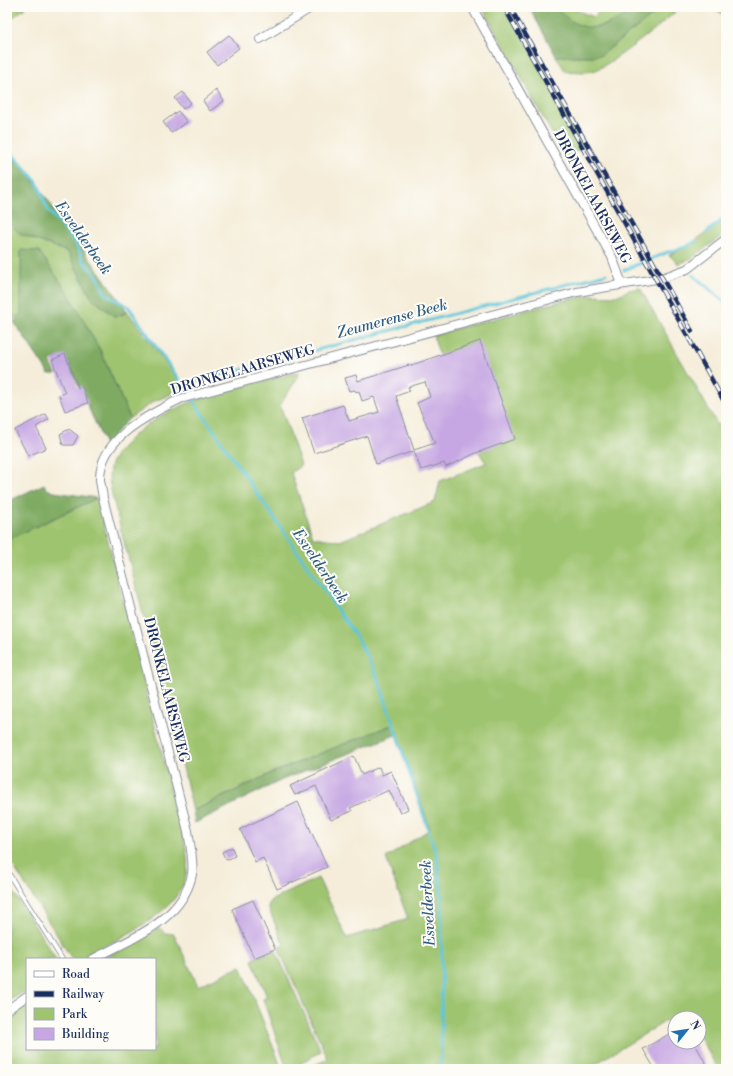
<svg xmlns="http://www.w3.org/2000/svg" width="733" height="1076" viewBox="0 0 733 1076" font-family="'Libre Bodoni',serif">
  <rect width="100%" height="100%" fill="#fdfcf7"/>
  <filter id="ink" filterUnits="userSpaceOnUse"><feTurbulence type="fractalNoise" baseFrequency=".025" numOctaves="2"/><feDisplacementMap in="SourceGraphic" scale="8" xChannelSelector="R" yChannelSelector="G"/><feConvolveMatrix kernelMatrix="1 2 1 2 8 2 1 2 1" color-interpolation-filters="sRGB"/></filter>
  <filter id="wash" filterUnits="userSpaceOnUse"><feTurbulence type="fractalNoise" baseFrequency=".012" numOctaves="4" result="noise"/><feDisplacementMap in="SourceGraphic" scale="16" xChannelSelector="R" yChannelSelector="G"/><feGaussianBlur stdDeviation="0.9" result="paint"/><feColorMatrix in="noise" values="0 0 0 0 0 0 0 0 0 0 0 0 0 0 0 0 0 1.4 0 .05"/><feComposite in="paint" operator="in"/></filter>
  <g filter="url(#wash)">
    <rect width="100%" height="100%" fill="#f5edd9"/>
    <g fill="#9fc46f" stroke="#5d7a66">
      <path d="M 7,7 L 26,7 L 7,22 Z"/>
      <path d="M 482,7 L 508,7 L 585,146 L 565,157 Z"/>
      <path d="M 555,7 L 568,7 L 594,17 L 603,7 L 638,7 C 619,21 590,37 569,21 C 564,17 560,11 555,7 Z"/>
      <path d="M 663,7 L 680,7 C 671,18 605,69 593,71 C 584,73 574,71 565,71 L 556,56 L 593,56 L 601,55 Z"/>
      <path d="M 711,7 L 726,7 L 726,16 L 713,8 Z"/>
      <path d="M 726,219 L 726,233 L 692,258 L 679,264 L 669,255 L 686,247 Z"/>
      <path d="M 7,221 L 20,234 L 68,252 L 91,297 L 115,317 L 128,312 L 184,388 L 153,402 L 130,418 L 101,352 L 68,293 L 39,251 L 21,251 L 22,313 L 7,323 Z"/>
      <path d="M 640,288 L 726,440 L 726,1069 L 718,1069 L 699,1036 L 699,1018 L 689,1018 L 684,1010 L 587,1069 L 305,1069 L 328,1059 L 278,947 L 284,945 L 268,907 L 270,901 L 318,878 L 347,938 L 408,919 L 386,858 L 430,829 L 394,724 L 274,772 L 193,811 L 179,750 L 116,511 C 113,497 106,478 111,464 C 114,456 120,449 125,444 C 167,398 241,388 299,372 L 298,377 L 280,405 L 301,465 L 291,473 L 313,537 L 340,541 L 435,502 L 440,481 L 486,463 L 462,426 L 433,335 L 565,300 L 591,295 L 616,296 L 629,290 Z"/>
      <path d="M 97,498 L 179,821 C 183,836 189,855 187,870 C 183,914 114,940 80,959 L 72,959 L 7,856 L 7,540 Z"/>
      <path d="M 7,882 L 56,959 L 27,959 L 27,990 L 7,1002 Z"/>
      <path d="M 159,928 L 165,933 L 174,934 L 198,986 L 241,966 L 282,1069 L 7,1069 L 7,1019 L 27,1002 L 27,1049 L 155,1049 L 155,959 L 103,959 Z"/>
      <path d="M 275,949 L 321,1051 L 292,1069 L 287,1069 L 263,999 L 267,997 L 252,960 Z"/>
    </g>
    <g fill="#7faa62" stroke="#4d6c60">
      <path d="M 529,7 L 555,7 C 577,29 592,34 620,18 C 626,15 632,8 638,7 C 646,5 656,7 663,7 L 601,55 L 593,56 L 556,56 Z"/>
      <path d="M 7,148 L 21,163 L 128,312 L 115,317 L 91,297 L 68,252 L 20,234 L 7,221 Z"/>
      <path d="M 21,250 L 39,251 L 68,293 L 101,352 L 130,418 L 116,432 L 106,447 L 65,355 L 50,361 L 56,374 L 49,374 L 14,322 L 21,313 Z"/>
      <path d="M 44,484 L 47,489 L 54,492 L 97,498 L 7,540 L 7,502 Z"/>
      <path d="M 394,724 L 398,734 L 284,779 L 195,823 L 193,811 L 274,772 Z"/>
    </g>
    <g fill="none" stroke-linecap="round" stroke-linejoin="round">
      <g stroke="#5ec6db" stroke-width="3">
        <path d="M 7,148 L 37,182 L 48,210 L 77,245 L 83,261 L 98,277 L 105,294 L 128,306 L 359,641 L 379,681 L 437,856 L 442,901 L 441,1069"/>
        <path d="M 707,232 L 726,217"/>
        <path d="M 624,270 L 668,252 L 686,247 L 696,241"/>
        <path d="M 693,275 L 726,303"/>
        <path d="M 183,385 L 606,274"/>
      </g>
    </g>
    <g id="blocks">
      <g fill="#c6a7e3" fill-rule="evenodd">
        <path d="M 229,35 L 239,48 L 217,65 L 207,52 Z"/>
        <path d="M 216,90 L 224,101 L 210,111 L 203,101 Z"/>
        <path d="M 183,92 L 191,103 L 183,109 L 175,98 Z"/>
        <path d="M 178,111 L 187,122 L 171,133 L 163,122 Z"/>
        <path d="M 480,341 L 515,439 L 476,453 L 446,467 L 444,463 L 421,470 L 414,451 L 376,464 L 367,436 L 314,453 L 302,418 L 343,405 L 349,421 L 379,412 L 374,397 L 362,401 L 359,391 L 356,392 L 355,390 L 349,391 L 345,378 L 356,375 L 358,381 L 409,365 L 409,366 ZM 425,382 L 430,397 L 417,403 L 435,443 L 414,450 L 396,396 L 410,391 L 408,387 Z"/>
        <path d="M 65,354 L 78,388 L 82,386 L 88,403 L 65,411 L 59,395 L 65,393 L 52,360 Z"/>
        <path d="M 46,414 L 49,419 L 36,427 L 46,448 L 28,456 L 15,430 Z"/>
        <path d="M 69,429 L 78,436 L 73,445 L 63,445 L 60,434 Z"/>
        <path d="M 354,756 L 362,775 L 379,767 L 382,775 L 391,771 L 408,809 L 400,813 L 389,790 L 350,808 L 352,811 L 331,820 L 316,786 L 295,795 L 290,786 Z"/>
        <path d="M 298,802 L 327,867 L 277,889 L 263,858 L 255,862 L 240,829 Z"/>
        <path d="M 232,847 L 235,856 L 226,860 L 222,852 Z"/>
        <path d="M 253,900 L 275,949 L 254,958 L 232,909 Z"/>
        <path d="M 671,1033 L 675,1042 L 694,1042 L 709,1069 L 655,1069 L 643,1049 Z"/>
      </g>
    </g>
  </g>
  <g filter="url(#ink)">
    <use href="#blocks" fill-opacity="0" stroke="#888e9c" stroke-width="1"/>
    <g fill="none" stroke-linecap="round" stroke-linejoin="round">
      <g stroke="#888e9c" stroke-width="5.5">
        <path id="service" d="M 7,871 L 62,959"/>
      </g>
      <g stroke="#888e9c" stroke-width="10">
        <g id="minor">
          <path d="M 472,7 L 612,257 L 622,284"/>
          <path d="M 260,39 L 312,7"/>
          <path d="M 93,959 C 130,939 183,921 192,874 C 194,861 190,845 188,831 L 103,498 C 102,492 101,486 100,480 C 99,438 149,415 180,399 L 577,292 L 662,278 L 687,269 L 726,239"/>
          <path d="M 7,1010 L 27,996"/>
        </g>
      </g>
      <use href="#service" stroke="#fff" stroke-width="4"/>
      <use href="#minor" stroke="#fff" stroke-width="8"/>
      <g stroke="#1b2f5e" stroke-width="4.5">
        <g id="rail">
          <path d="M 504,7 L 726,405"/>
          <path d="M 510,7 L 692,331"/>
        </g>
      </g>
      <use href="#rail" stroke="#fdfcf7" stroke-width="3" stroke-dasharray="9" stroke-linecap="butt"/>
    </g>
  </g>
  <g text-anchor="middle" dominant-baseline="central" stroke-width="4" stroke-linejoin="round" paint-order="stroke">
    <g font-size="14" fill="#1b2f5e" stroke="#fdfcf7">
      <text transform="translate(592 197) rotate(62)">DRONKELAARSEWEG</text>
      <text transform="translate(243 370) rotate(-16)">DRONKELAARSEWEG</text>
      <text transform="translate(166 690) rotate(76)">DRONKELAARSEWEG</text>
    </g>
    <g font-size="15" font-style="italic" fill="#2f5c84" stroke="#fdfcf7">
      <text transform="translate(83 238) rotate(55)">Esvelderbeek</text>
      <text transform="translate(392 319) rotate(-15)">Zeumerense Beek</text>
      <text transform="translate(320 566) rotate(56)">Esvelderbeek</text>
      <text transform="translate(428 903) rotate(-93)">Esvelderbeek</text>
    </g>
  </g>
  <rect width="733" height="1076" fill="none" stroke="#fdfcf7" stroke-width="24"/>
  <rect x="26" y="958" width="130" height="92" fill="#fdfcf7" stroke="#a3aaba"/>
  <rect x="34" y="971" width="20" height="6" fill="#ffffff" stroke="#a3aaba"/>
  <text x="62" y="978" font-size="12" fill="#1b2f5e">Road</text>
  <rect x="34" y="991" width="20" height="6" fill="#1b2f5e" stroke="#a3aaba"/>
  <text x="62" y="998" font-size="12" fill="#1b2f5e">Railway</text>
  <rect x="34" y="1008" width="20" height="12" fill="#9fc46f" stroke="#a3aaba"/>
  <text x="62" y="1018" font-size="12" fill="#1b2f5e">Park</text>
  <rect x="34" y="1028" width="20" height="12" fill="#c6a7e3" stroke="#a3aaba"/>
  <text x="62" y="1038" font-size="12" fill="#1b2f5e">Building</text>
  <g transform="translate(687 1030) rotate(60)"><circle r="19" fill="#fdfcf7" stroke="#a3aaba"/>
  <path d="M0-3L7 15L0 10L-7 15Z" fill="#1f6fb2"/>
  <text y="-6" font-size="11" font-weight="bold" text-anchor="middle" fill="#1b2f5e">N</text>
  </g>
</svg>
